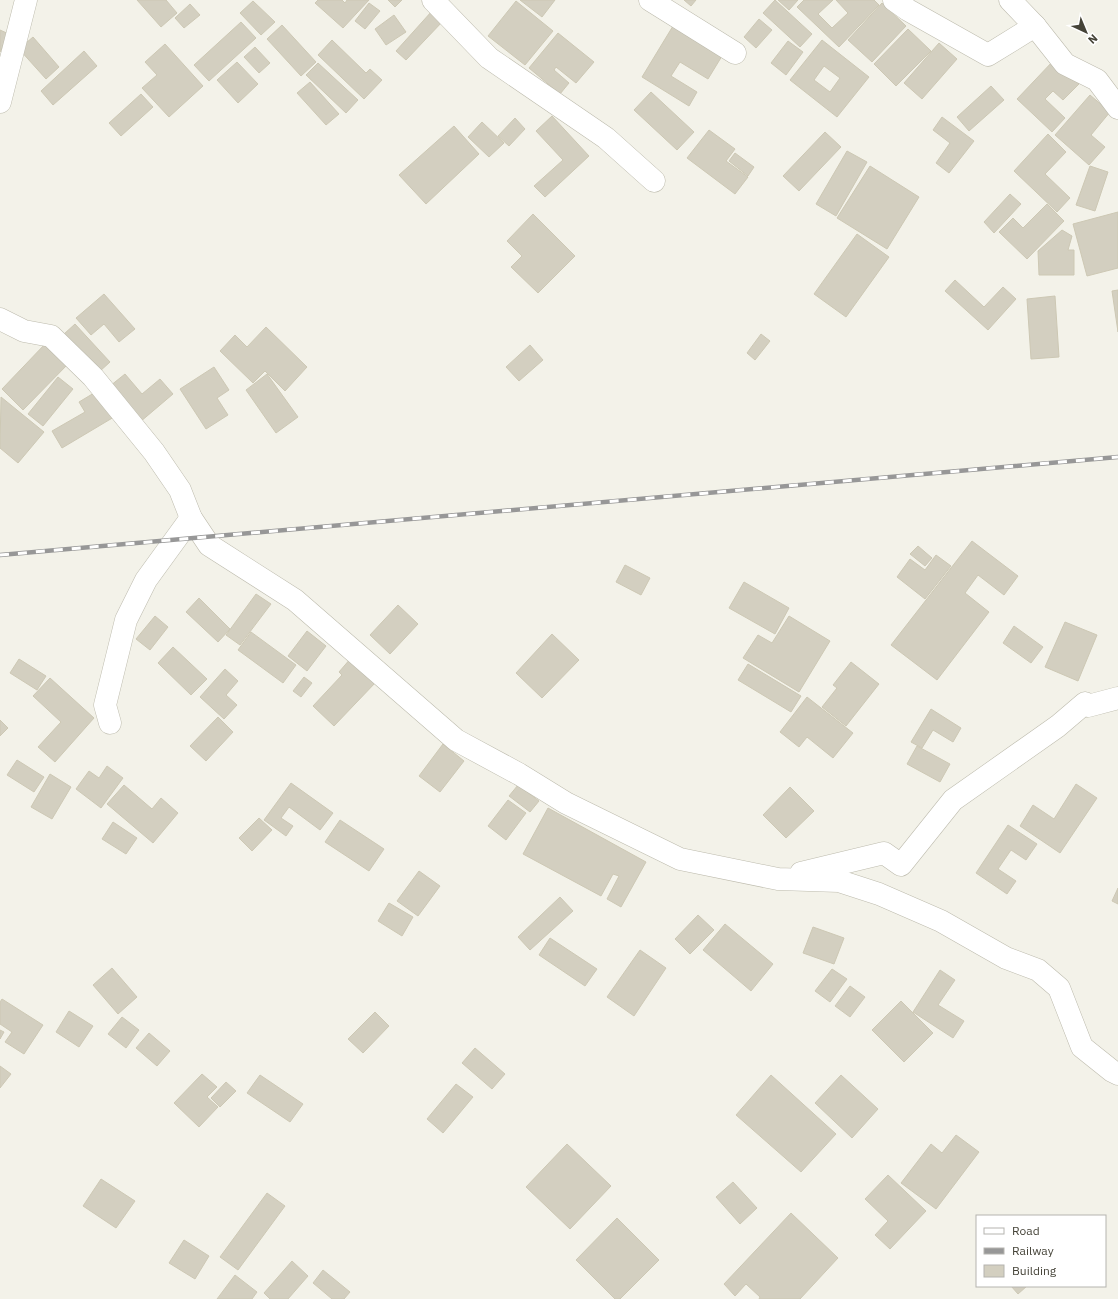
<svg xmlns="http://www.w3.org/2000/svg" width="1118" height="1299" viewBox="0 0 1118 1299" font-family="'IBM Plex Sans',sans-serif">
  <rect width="100%" height="100%" fill="#f3f2e9"/>
  <g fill="#d3cfc0" stroke="#cdc8b4" fill-rule="evenodd">
    <path d="M 137,0 L 166,0 L 177,13 L 161,27 Z"/>
    <path d="M 318,0 L 342,0 L 345,3 L 347,0 L 369,0 L 343,28 L 315,3 Z"/>
    <path d="M 388,0 L 402,0 L 395,7 Z"/>
    <path d="M 520,0 L 555,0 L 542,17 Z"/>
    <path d="M 684,0 L 696,0 L 691,6 Z"/>
    <path d="M 775,0 L 812,34 L 800,47 L 763,13 Z"/>
    <path d="M 778,0 L 798,0 L 789,10 Z"/>
    <path d="M 804,0 L 833,0 L 818,14 L 832,28 L 848,13 L 836,0 L 874,0 L 879,5 L 839,47 L 797,7 Z"/>
    <path d="M 253,1 L 275,22 L 261,35 L 240,13 Z"/>
    <path d="M 516,1 L 553,31 L 525,65 L 488,36 Z"/>
    <path d="M 369,3 L 380,11 L 365,29 L 355,21 Z"/>
    <path d="M 882,3 L 906,26 L 872,62 L 848,40 Z"/>
    <path d="M 190,4 L 200,15 L 184,28 L 175,18 Z"/>
    <path d="M 432,11 L 443,21 L 406,60 L 396,51 Z"/>
    <path d="M 394,15 L 406,32 L 386,45 L 375,29 Z"/>
    <path d="M 759,19 L 772,30 L 756,48 L 744,37 Z"/>
    <path d="M 241,22 L 256,38 L 209,81 L 194,65 Z"/>
    <path d="M 282,25 L 316,62 L 301,76 L 267,39 Z"/>
    <path d="M 673,26 L 722,56 L 708,79 L 680,62 L 671,76 L 697,92 L 689,106 L 642,77 Z"/>
    <path d="M 908,29 L 931,51 L 896,86 L 874,64 Z"/>
    <path d="M 0,30 L 9,34 L 0,52 Z"/>
    <path d="M 558,33 L 594,62 L 576,83 L 556,67 L 554,70 L 569,83 L 560,94 L 529,68 Z"/>
    <path d="M 33,37 L 59,67 L 46,79 L 19,49 Z"/>
    <path d="M 332,40 L 366,73 L 370,69 L 382,80 L 364,99 L 318,55 Z"/>
    <path d="M 822,40 L 869,77 L 837,117 L 790,80 ZM 824,66 L 840,78 L 830,92 L 814,80 Z"/>
    <path d="M 788,41 L 803,52 L 786,75 L 771,63 Z"/>
    <path d="M 939,43 L 957,59 L 922,99 L 904,83 Z"/>
    <path d="M 165,44 L 203,86 L 169,117 L 142,88 L 157,75 L 145,62 Z"/>
    <path d="M 255,47 L 270,63 L 259,73 L 244,57 Z"/>
    <path d="M 84,51 L 97,66 L 53,105 L 41,91 Z"/>
    <path d="M 1054,60 L 1079,84 L 1063,100 L 1053,91 L 1045,99 L 1065,118 L 1052,132 L 1017,99 Z"/>
    <path d="M 237,62 L 258,84 L 238,103 L 217,80 Z"/>
    <path d="M 318,63 L 358,100 L 346,113 L 306,75 Z"/>
    <path d="M 310,82 L 339,114 L 326,125 L 297,93 Z"/>
    <path d="M 991,86 L 1004,100 L 969,131 L 957,117 Z"/>
    <path d="M 651,92 L 694,132 L 677,150 L 634,110 Z"/>
    <path d="M 141,94 L 153,107 L 121,136 L 109,123 Z"/>
    <path d="M 1090,95 L 1110,112 L 1091,135 L 1105,147 L 1089,165 L 1055,135 Z"/>
    <path d="M 552,116 L 589,156 L 545,197 L 534,186 L 563,160 L 536,131 Z"/>
    <path d="M 942,117 L 974,141 L 949,173 L 936,163 L 950,143 L 933,130 Z"/>
    <path d="M 515,118 L 525,129 L 509,146 L 498,136 Z"/>
    <path d="M 482,122 L 504,143 L 489,157 L 468,137 Z"/>
    <path d="M 454,126 L 479,154 L 426,204 L 399,175 Z"/>
    <path d="M 709,130 L 735,149 L 726,161 L 748,177 L 735,194 L 687,158 Z"/>
    <path d="M 825,132 L 841,147 L 799,191 L 783,176 Z"/>
    <path d="M 1048,134 L 1066,152 L 1045,174 L 1070,198 L 1057,212 L 1014,171 Z"/>
    <path d="M 847,151 L 867,162 L 836,216 L 816,204 Z"/>
    <path d="M 735,153 L 754,167 L 748,176 L 729,161 Z"/>
    <path d="M 870,166 L 919,197 L 887,249 L 837,218 Z"/>
    <path d="M 1090,166 L 1108,172 L 1095,211 L 1076,205 Z"/>
    <path d="M 1010,194 L 1021,204 L 994,233 L 984,222 Z"/>
    <path d="M 1047,204 L 1064,221 L 1027,259 L 999,232 L 1013,218 L 1023,228 Z"/>
    <path d="M 1118,212 L 1118,268 L 1087,276 L 1073,224 Z"/>
    <path d="M 533,214 L 575,256 L 538,293 L 511,267 L 522,256 L 507,241 Z"/>
    <path d="M 1062,230 L 1072,236 L 1068,250 L 1074,250 L 1074,275 L 1039,275 L 1038,251 Z"/>
    <path d="M 857,234 L 889,257 L 846,317 L 814,294 Z"/>
    <path d="M 955,280 L 984,307 L 1003,287 L 1016,299 L 988,330 L 945,291 Z"/>
    <path d="M 1118,290 L 1118,332 L 1112,291 Z"/>
    <path d="M 104,294 L 135,329 L 119,342 L 104,324 L 91,335 L 76,318 Z"/>
    <path d="M 1055,296 L 1059,357 L 1031,359 L 1027,299 Z"/>
    <path d="M 75,324 L 110,362 L 99,372 L 64,334 Z"/>
    <path d="M 266,327 L 307,367 L 285,391 L 265,371 L 253,383 L 220,351 L 235,335 L 247,347 Z"/>
    <path d="M 761,334 L 770,341 L 755,360 L 747,353 Z"/>
    <path d="M 46,343 L 68,364 L 23,410 L 2,389 Z"/>
    <path d="M 530,345 L 543,360 L 519,381 L 506,367 Z"/>
    <path d="M 214,367 L 229,390 L 217,398 L 228,415 L 206,429 L 180,389 Z"/>
    <path d="M 125,374 L 142,394 L 160,379 L 173,394 L 140,422 L 110,386 Z"/>
    <path d="M 267,374 L 298,417 L 276,433 L 246,390 Z"/>
    <path d="M 58,377 L 73,389 L 43,426 L 28,414 Z"/>
    <path d="M 99,390 L 114,417 L 62,448 L 52,431 L 85,412 L 79,402 Z"/>
    <path d="M 1,397 L 44,432 L 18,463 L 0,448 Z"/>
    <path d="M 972,541 L 1018,576 L 1004,595 L 978,575 L 965,593 L 989,612 L 937,680 L 891,645 Z"/>
    <path d="M 918,546 L 932,558 L 925,566 L 910,554 Z"/>
    <path d="M 936,555 L 951,566 L 925,599 L 897,577 L 910,559 L 925,570 Z"/>
    <path d="M 625,565 L 650,578 L 641,595 L 616,582 Z"/>
    <path d="M 744,582 L 789,608 L 775,634 L 729,608 Z"/>
    <path d="M 256,594 L 271,604 L 240,645 L 226,635 Z"/>
    <path d="M 199,598 L 230,629 L 218,642 L 186,612 Z"/>
    <path d="M 398,605 L 418,624 L 390,654 L 370,635 Z"/>
    <path d="M 155,616 L 168,627 L 150,650 L 136,639 Z"/>
    <path d="M 789,616 L 830,641 L 799,692 L 743,658 L 758,635 L 772,643 Z"/>
    <path d="M 1065,622 L 1097,635 L 1078,681 L 1045,667 Z"/>
    <path d="M 1014,626 L 1043,647 L 1031,663 L 1003,643 Z"/>
    <path d="M 307,631 L 326,646 L 307,671 L 288,656 Z"/>
    <path d="M 251,632 L 296,665 L 283,683 L 238,650 Z"/>
    <path d="M 552,634 L 579,660 L 542,698 L 516,673 Z"/>
    <path d="M 173,647 L 207,679 L 191,695 L 158,663 Z"/>
    <path d="M 351,658 L 376,682 L 334,726 L 313,706 L 342,675 L 339,672 Z"/>
    <path d="M 19,659 L 46,676 L 37,690 L 10,673 Z"/>
    <path d="M 851,662 L 879,684 L 846,726 L 822,707 L 837,688 L 833,685 Z"/>
    <path d="M 748,664 L 801,696 L 791,712 L 738,680 Z"/>
    <path d="M 225,669 L 238,681 L 226,695 L 237,705 L 224,719 L 200,697 Z"/>
    <path d="M 304,677 L 312,683 L 301,697 L 293,691 Z"/>
    <path d="M 50,678 L 94,718 L 55,762 L 38,747 L 61,722 L 33,696 Z"/>
    <path d="M 807,697 L 853,733 L 833,758 L 807,737 L 799,747 L 780,732 Z"/>
    <path d="M 931,709 L 961,728 L 953,742 L 933,730 L 922,748 L 911,742 Z"/>
    <path d="M 218,717 L 233,732 L 206,761 L 190,746 Z"/>
    <path d="M 0,720 L 8,728 L 0,736 Z"/>
    <path d="M 443,744 L 464,761 L 440,792 L 419,776 Z"/>
    <path d="M 917,746 L 950,764 L 940,782 L 907,764 Z"/>
    <path d="M 17,760 L 44,777 L 34,792 L 7,775 Z"/>
    <path d="M 107,766 L 123,778 L 101,808 L 76,789 L 89,771 L 99,778 Z"/>
    <path d="M 50,774 L 71,787 L 52,819 L 31,807 Z"/>
    <path d="M 291,783 L 333,813 L 320,830 L 289,807 L 281,818 L 293,826 L 286,836 L 264,820 Z"/>
    <path d="M 1076,784 L 1097,798 L 1060,853 L 1020,826 L 1033,805 L 1054,819 Z"/>
    <path d="M 124,785 L 152,809 L 161,798 L 178,813 L 153,843 L 107,804 Z"/>
    <path d="M 518,785 L 539,801 L 530,812 L 509,796 Z"/>
    <path d="M 790,787 L 814,811 L 786,838 L 763,815 Z"/>
    <path d="M 508,800 L 526,813 L 506,840 L 488,826 Z"/>
    <path d="M 548,808 L 646,862 L 621,907 L 607,899 L 619,876 L 613,874 L 601,896 L 523,854 Z"/>
    <path d="M 259,818 L 272,830 L 252,851 L 239,838 Z"/>
    <path d="M 340,820 L 384,849 L 369,871 L 325,842 Z"/>
    <path d="M 113,822 L 137,838 L 126,854 L 102,839 Z"/>
    <path d="M 1008,825 L 1037,844 L 1026,860 L 1011,850 L 998,869 L 1016,881 L 1007,894 L 976,873 Z"/>
    <path d="M 419,871 L 440,886 L 418,916 L 397,901 Z"/>
    <path d="M 1118,888 L 1118,904 L 1112,901 Z"/>
    <path d="M 560,897 L 573,911 L 530,950 L 518,937 Z"/>
    <path d="M 389,903 L 413,917 L 402,936 L 378,921 Z"/>
    <path d="M 698,915 L 714,930 L 690,954 L 675,939 Z"/>
    <path d="M 725,924 L 773,964 L 751,991 L 703,950 Z"/>
    <path d="M 813,927 L 844,938 L 834,964 L 803,953 Z"/>
    <path d="M 550,938 L 597,969 L 585,986 L 539,955 Z"/>
    <path d="M 640,950 L 666,968 L 634,1016 L 607,997 Z"/>
    <path d="M 112,968 L 137,997 L 118,1014 L 93,985 Z"/>
    <path d="M 832,969 L 847,979 L 830,1002 L 815,991 Z"/>
    <path d="M 940,970 L 955,980 L 938,1005 L 964,1021 L 953,1038 L 913,1012 Z"/>
    <path d="M 850,986 L 865,997 L 850,1017 L 835,1006 Z"/>
    <path d="M 2,999 L 43,1025 L 24,1054 L 5,1042 L 12,1032 L 0,1024 L 0,1002 Z"/>
    <path d="M 901,1001 L 933,1033 L 904,1062 L 872,1030 Z"/>
    <path d="M 69,1011 L 93,1026 L 79,1047 L 56,1032 Z"/>
    <path d="M 375,1012 L 389,1026 L 363,1053 L 348,1039 Z"/>
    <path d="M 122,1017 L 139,1030 L 126,1048 L 108,1034 Z"/>
    <path d="M 0,1030 L 4,1032 L 0,1039 Z"/>
    <path d="M 149,1033 L 170,1051 L 157,1066 L 136,1048 Z"/>
    <path d="M 475,1048 L 505,1074 L 492,1089 L 462,1063 Z"/>
    <path d="M 0,1066 L 11,1074 L 0,1088 Z"/>
    <path d="M 202,1074 L 217,1087 L 207,1097 L 218,1107 L 199,1127 L 174,1103 Z"/>
    <path d="M 260,1075 L 303,1104 L 290,1122 L 247,1093 Z"/>
    <path d="M 771,1075 L 836,1134 L 801,1172 L 736,1115 Z"/>
    <path d="M 841,1075 L 878,1109 L 852,1138 L 815,1103 Z"/>
    <path d="M 226,1082 L 236,1091 L 220,1107 L 211,1098 Z"/>
    <path d="M 456,1084 L 473,1097 L 443,1133 L 427,1119 Z"/>
    <path d="M 956,1135 L 979,1152 L 936,1209 L 901,1183 L 931,1144 L 942,1153 Z"/>
    <path d="M 567,1144 L 611,1186 L 570,1229 L 526,1187 Z"/>
    <path d="M 888,1175 L 926,1211 L 890,1249 L 875,1235 L 888,1221 L 865,1199 Z"/>
    <path d="M 101,1179 L 135,1201 L 116,1228 L 83,1206 Z"/>
    <path d="M 733,1182 L 757,1208 L 740,1224 L 716,1197 Z"/>
    <path d="M 267,1193 L 285,1206 L 238,1270 L 220,1257 Z"/>
    <path d="M 791,1213 L 838,1258 L 800,1299 L 759,1299 L 760,1297 L 746,1284 L 735,1296 L 724,1284 Z"/>
    <path d="M 617,1218 L 659,1260 L 620,1299 L 615,1299 L 576,1260 Z"/>
    <path d="M 184,1240 L 209,1256 L 195,1279 L 169,1263 Z"/>
    <path d="M 292,1261 L 308,1276 L 288,1299 L 270,1299 L 264,1293 Z"/>
    <path d="M 323,1270 L 350,1292 L 344,1299 L 332,1299 L 313,1283 Z"/>
    <path d="M 235,1275 L 257,1292 L 252,1299 L 217,1299 Z"/>
    <path d="M 1011,1286 L 1027,1286 L 1018,1294 Z"/>
  </g>
  <g fill="none" stroke-linecap="round" stroke-linejoin="round">
    <g stroke="#bdbbad" stroke-width="23">
      <g id="street">
        <path d="M 433,0 L 489,58 L 606,138 L 654,181"/>
        <path d="M 650,0 L 735,53"/>
        <path d="M 894,0 L 908,10 L 988,55 L 1035,26"/>
        <path d="M 1010,0 L 1035,26 L 1065,64 L 1097,80 L 1118,108"/>
        <path d="M 0,102 L 26,0"/>
        <path d="M 0,319 L 24,331 L 51,336 L 93,377 L 154,452 L 180,490 L 191,518 L 209,545 L 295,600 L 456,740 L 519,774 L 566,803 L 680,859 L 778,879 L 839,881 L 879,894 L 941,921 L 1006,958 L 1038,970 L 1059,988 L 1082,1047 L 1112,1071 L 1118,1074"/>
        <path d="M 110,723 L 105,705 L 126,620 L 146,580 L 191,518"/>
        <path d="M 801,873 L 884,853 L 901,865 L 953,800 L 1058,726 L 1085,703 L 1088,706 L 1118,698"/>
      </g>
    </g>
    <use href="#street" stroke="#fff" stroke-width="22"/>
    <g stroke="#979797" stroke-width="4.5">
      <path id="rail" d="M 0,555 L 1118,457"/>
    </g>
    <use href="#rail" stroke="#fff" stroke-width="3" stroke-dasharray="9" stroke-linecap="butt"/>
  </g>
  <rect x="976" y="1215" width="130" height="72" fill="#ffffff" stroke="#b5b4af"/>
  <rect x="984" y="1228" width="20" height="6" fill="#ffffff" stroke="#b5b4af"/>
  <text x="1012" y="1235" font-size="12" fill="#454338">Road</text>
  <rect x="984" y="1248" width="20" height="6" fill="#979797" stroke="#b5b4af"/>
  <text x="1012" y="1255" font-size="12" fill="#454338">Railway</text>
  <rect x="984" y="1265" width="20" height="12" fill="#d3cfc0" stroke="#b5b4af"/>
  <text x="1012" y="1275" font-size="12" fill="#454338">Building</text>
  <g transform="translate(1086 32) rotate(136)" stroke="#ffffff" stroke-width="3" paint-order="stroke">
  <path d="M0-3L7 15L0 10L-7 15Z" fill="#454338"/>
  <text y="-6" font-size="11" font-weight="bold" text-anchor="middle" fill="#454338">N</text>
  </g>
</svg>
